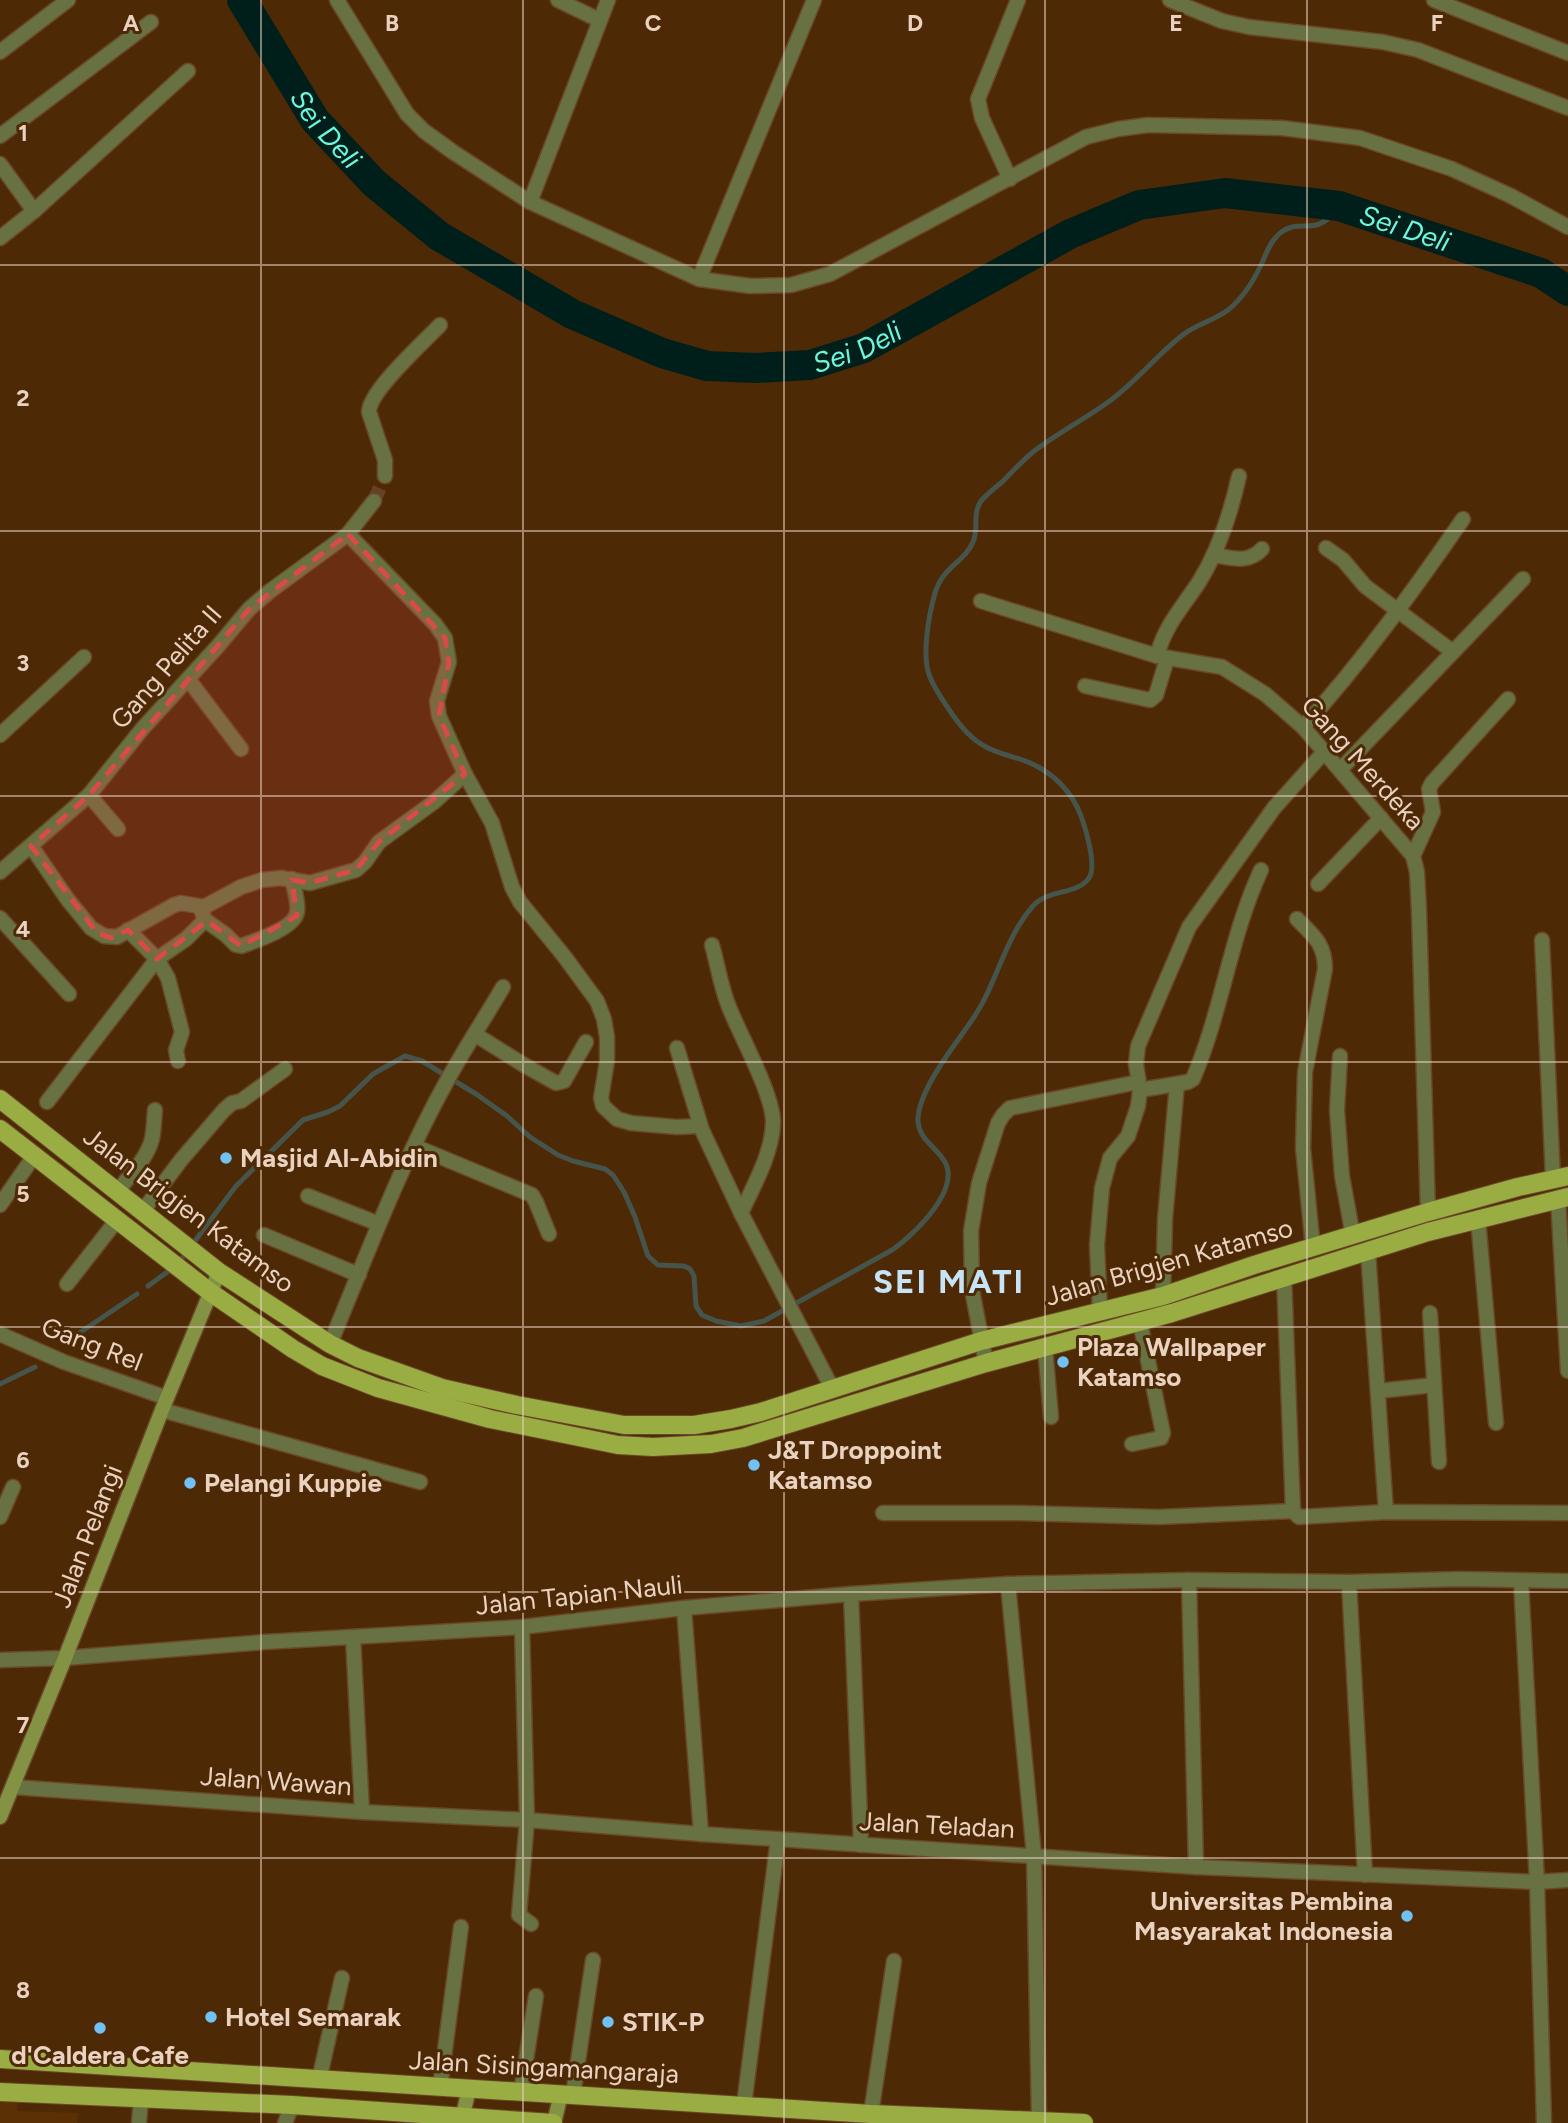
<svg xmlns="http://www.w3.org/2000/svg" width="1568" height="2123" viewBox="0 0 1568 2123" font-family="Figtree,sans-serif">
  <rect width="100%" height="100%" fill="#4e2906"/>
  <path fill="#5b3004" d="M 0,2101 L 18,2102 L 17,2111 L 78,2113 L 77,2123 L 0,2123 Z"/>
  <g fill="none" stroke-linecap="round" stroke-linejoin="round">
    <g stroke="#46554c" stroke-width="5">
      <path d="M 148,1286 L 177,1265 L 236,1186 L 303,1120 L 328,1112 L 340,1106 L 373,1074 L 405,1056 L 422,1061 L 476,1094 L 507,1116 L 530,1137 L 558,1155 L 573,1161 L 605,1169 L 613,1175 L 624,1192 L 635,1217 L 648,1256 L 658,1265 L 684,1266 L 690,1269 L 694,1276 L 696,1306 L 702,1315 L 716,1321 L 741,1326 L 764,1321 L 892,1250 C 914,1235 964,1187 943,1159 C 933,1145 917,1137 918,1118 C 919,1097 937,1070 948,1054 C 960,1036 974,1020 984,1000 C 1000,969 1009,933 1033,906 C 1047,889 1078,895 1089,878 C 1097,866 1086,830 1081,816 C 1072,791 1052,772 1028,762 C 1015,757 1000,754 988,748 C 972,740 962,728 952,714 C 944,702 935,690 930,677 C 921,657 929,614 935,593 C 943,566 965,562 973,542 C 979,529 972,514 981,501 C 987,494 995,488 1002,482 C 1012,472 1022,461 1033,452 C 1055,435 1081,421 1104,405 C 1134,385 1156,355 1184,334 C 1197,324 1215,320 1228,310 C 1243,298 1253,282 1261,265 C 1266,254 1270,242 1279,234 C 1301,215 1315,241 1339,206"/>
      <path d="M 66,1342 L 137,1294"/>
      <path d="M 0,1384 L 35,1367"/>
    </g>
    <path stroke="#001f1a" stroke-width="30" id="s1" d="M 242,0 L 315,120 L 374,183 L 439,236 L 572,314 L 662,353 L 707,366 L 755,368 L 810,365 L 864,348 L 1070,234 L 1139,205 L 1225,193 L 1339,206 L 1541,273 L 1568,291"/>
    <path stroke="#654222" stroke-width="14" stroke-dasharray="14 7" stroke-linecap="butt" d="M 374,501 L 385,476"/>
    <g stroke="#6a4728" stroke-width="17">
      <g id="street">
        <path d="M 337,0 L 407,114 L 424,131 L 453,152 L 530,202 L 699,279 L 750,286 L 791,285 L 830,274 L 1086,137 L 1118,129 L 1148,125 L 1282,128 L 1360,138 L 1452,169 L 1511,196 L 1568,227"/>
        <path d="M 558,0 L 599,20"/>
        <path d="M 1170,0 L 1222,21 L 1249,27 L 1383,42 L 1418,50 L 1568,108"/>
        <path d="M 1434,0 L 1568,53"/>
        <path d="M 0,52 L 68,0"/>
        <path d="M 0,136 L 151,22"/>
        <path d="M 0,164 L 34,211"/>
        <path d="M 1010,179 L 982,118 L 978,99 L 1018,0"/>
        <path d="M 530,202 L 608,0"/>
        <path d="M 0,238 L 34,211 L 188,71"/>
        <path d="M 699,279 L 814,0"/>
        <path d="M 385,476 L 385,460 L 369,412 C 369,391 424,342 440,325"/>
        <path d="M 348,534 L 435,624 L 445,638 L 449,662 L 437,701 L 439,716 L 465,774 L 492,823 L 512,887 L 520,902 L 564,956 L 597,1001 L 604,1019 L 607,1037 L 607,1061 L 601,1098 L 603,1106 L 617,1119 L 631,1123 L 677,1127 L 700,1126"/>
        <path d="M 1326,548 L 1343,560 L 1365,586 L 1453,652"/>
        <path d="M 1214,555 C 1232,558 1248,564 1262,549"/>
        <path d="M 981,601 L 1157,656 L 1222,667 L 1265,694 L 1303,727 L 1413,856 L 1417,872 L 1419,911 L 1428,1212"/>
        <path d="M 1157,656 C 1165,625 1182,608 1199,582 C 1219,550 1231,512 1239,476"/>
        <path d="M 188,679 L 241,749"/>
        <path d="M 1085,686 L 1150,700 L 1156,695 L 1167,659"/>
        <path d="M 1303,727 C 1362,662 1413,591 1463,519"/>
        <path d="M 0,735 L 84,657"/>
        <path d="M 1340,770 L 1523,579"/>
        <path d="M 89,795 L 118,829"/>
        <path d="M 31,846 L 68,900 L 91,928 L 104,936 L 117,937 L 174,905 L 181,903 L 204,907 L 241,887 L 262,880 L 281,878 L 310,883 L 356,870 L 365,862 L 379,842 L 434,802 L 465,774"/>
        <path d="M 1413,856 L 1433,812 L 1429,789 L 1432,783 L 1508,699"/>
        <path d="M 0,872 L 89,795 L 143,728 L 218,646 L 249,609 L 270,591 L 348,534 L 374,501"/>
        <path d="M 1318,884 L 1381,818"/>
        <path d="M 200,907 L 205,920 L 226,935 L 236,945 L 241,946 C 255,941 295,928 297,912 C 299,903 294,889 292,879"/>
        <path d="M 0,918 L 69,994"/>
        <path d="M 1297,919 C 1314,936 1325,944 1325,969 L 1305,1072 L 1303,1148 L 1313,1248"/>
        <path d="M 128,930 L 157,959 L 186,939 L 205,920"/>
        <path d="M 1542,940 L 1553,1179"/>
        <path d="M 712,945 C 718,966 721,988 729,1007 C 740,1035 774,1096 773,1123 C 772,1154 754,1185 741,1213"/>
        <path d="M 476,1035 L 524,1065 L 556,1083 L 564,1081 L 586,1042"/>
        <path d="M 677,1048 L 702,1130 L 741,1213 L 832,1388"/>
        <path d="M 1340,1056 L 1337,1110 L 1342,1176 L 1353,1236"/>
        <path d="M 1140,1090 L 1188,1082 L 1193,1079 C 1222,1011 1230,937 1261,870"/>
        <path d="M 47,1102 L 157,959 L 168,978 L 182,1032 L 176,1050 L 178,1061"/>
        <path d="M 414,1146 L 532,1195 L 536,1202 L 549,1234"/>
        <path d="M 117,1192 C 129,1176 147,1159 152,1139 C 154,1130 154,1119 155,1110"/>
        <path d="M 308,1196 L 379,1224"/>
        <path d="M 1558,1198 L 1568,1371"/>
        <path d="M 0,1205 L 34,1156"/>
        <path d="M 142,1212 L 181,1160 L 224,1110 L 232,1103 L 241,1101 L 285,1069"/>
        <path d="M 1478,1219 L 1496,1423"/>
        <path d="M 264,1235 L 359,1275"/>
        <path d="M 1368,1251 L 1386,1512"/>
        <path d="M 1284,1276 L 1293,1511"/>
        <path d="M 67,1284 L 117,1220"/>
        <path d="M 1163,1296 L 1165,1219 L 1177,1084"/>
        <path d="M 1100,1312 L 1097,1245 L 1102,1188 L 1110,1158 L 1128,1136 L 1138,1106 L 1140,1090 L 1136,1064 L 1138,1046 L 1189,927 L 1274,808 L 1324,752"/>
        <path d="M 1430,1313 L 1439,1462"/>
        <path d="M 0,1334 L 64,1362 L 167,1398"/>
        <path d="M 330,1344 C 367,1255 401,1163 448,1079 C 465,1048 485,1018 503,987"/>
        <path d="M 1045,1347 L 1051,1417"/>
        <path d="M 986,1363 L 972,1290 L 971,1231 L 979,1183 L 998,1123 L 1003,1115 L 1010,1108 L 1138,1082"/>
        <path d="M 1378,1391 L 1434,1385"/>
        <path d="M 162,1410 L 420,1482"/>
        <path d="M 1132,1444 L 1161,1438 L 1163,1433 L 1140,1322"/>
        <path d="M 883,1513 L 1019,1513 L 1159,1517 L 1293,1511 L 1299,1517 L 1386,1512 L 1568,1513"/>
        <path d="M 0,1517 L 13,1487"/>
        <path d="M 1189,1580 L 1349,1582 L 1460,1579 L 1568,1581"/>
        <path d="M 1521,1581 L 1537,1882 L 1544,2123"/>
        <path d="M 1349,1582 L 1365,1875"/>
        <path d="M 1008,1584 L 1034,1855 L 1039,2120"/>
        <path d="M 851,1594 L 861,1845"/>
        <path d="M 684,1608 L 701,1834"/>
        <path d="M 522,1627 L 527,1820 L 519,1915 L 531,1924"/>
        <path d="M 353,1637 L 362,1812"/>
        <path d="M 0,1660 L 65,1658 L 265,1642 L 522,1627 L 684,1608 L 851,1594 L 1008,1584 L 1189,1580 L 1196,1867"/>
        <path d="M 13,1787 L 362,1812 L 527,1820 L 701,1834 L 1196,1867 L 1537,1882 L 1568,1880"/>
        <path d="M 319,2080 L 342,1978"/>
        <path d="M 440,2088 L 461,1927"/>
        <path d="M 521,2092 L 536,1996"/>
        <path d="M 573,2095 L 593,1960"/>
        <path d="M 744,2105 L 778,1839"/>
        <path d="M 871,2114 L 894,1961"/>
        <path d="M 139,2123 L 141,2099"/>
        <path d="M 285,2123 L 292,2105"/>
      </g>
    </g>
    <g stroke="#6a4728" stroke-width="17">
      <g id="secondary">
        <path d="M 0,1817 L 65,1658 L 162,1410 L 219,1272"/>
        <path d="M 461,2123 L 469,2089"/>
        <path d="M 554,2123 L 561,2094"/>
      </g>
    </g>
    <g stroke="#6a4728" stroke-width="20">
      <g id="primary">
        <path d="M 0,1099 L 219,1272 L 330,1344 L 358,1358 L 442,1388 L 517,1405 L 624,1425 L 694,1425 L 731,1419 L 761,1412 L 981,1341 L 1163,1296 L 1254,1265 L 1428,1212 L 1518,1187 L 1568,1176"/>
        <path d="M 0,1129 L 210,1292 L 293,1349 L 322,1366 L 378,1388 L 490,1419 L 618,1445 L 653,1447 L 711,1444 L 743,1438 L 986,1363 L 1172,1313 L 1428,1232 L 1568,1197"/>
        <path d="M 0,2059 L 871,2114 L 1084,2123"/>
        <path d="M 0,2092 L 292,2105 L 553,2123"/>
      </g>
    </g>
    <use href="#street" stroke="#677141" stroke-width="14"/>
    <use href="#secondary" stroke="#849343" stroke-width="14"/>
    <use href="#primary" stroke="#99ad43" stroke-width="18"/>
  </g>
  <path fill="#da4a47" fill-opacity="0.2" stroke="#da4a47" stroke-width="5" stroke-dasharray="14 9" stroke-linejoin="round" d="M 348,534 L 445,638 L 449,662 L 439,716 L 465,774 L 379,842 L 356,870 L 310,883 L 292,880 L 297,916 L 241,946 L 207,921 L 157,959 L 128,930 L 111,938 L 97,933 L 31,846 L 89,795 L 249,609 Z"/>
  <path fill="none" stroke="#ead2c1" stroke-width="2" stroke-opacity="0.55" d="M 261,0 L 261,2123M 523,0 L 523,2123M 784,0 L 784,2123M 1045,0 L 1045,2123M 1307,0 L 1307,2123M 0,265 L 1568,265M 0,531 L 1568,531M 0,796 L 1568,796M 0,1062 L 1568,1062M 0,1327 L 1568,1327M 0,1592 L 1568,1592M 0,1858 L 1568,1858"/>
  <g fill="#71c1f5" stroke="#4e2906" stroke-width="2.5">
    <circle cx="226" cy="1158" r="7"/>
    <circle cx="1063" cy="1362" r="7"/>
    <circle cx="754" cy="1465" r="7"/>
    <circle cx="190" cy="1483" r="7"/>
    <circle cx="1407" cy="1916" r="7"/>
    <circle cx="211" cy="2017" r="7"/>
    <circle cx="608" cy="2022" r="7"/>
    <circle cx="100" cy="2028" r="7"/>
  </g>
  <g text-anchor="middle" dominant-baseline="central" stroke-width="6" stroke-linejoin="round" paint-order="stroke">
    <g font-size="26" fill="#ead2c1" stroke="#4e2906">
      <text transform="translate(166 667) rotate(-49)">Gang Pelita II</text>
      <text transform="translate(1363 763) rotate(48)">Gang Merdeka</text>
      <text transform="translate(189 1210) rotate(37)">Jalan Brigjen Katamso</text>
      <text transform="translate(1169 1262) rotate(-16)">Jalan Brigjen Katamso</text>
      <text transform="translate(92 1344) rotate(21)">Gang Rel</text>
      <text transform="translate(87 1536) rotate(-69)">Jalan Pelangi</text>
      <text transform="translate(579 1595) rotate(-6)">Jalan Tapian Nauli</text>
      <text transform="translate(276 1781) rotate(4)">Jalan Wawan</text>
      <text transform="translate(937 1825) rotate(3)">Jalan Teladan</text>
      <text transform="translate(544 2067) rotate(3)">Jalan Sisingamangaraja</text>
    </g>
    <g font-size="26" font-weight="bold" fill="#ead2c1" stroke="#4e2906" text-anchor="start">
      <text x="240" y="1158">Masjid Al-Abidin</text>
      <text x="1077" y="1347">Plaza Wallpaper<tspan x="1077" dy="30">Katamso</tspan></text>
      <text x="768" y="1450">J&amp;T Droppoint<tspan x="768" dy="30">Katamso</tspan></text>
      <text x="204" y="1483">Pelangi Kuppie</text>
      <text x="1393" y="1901" text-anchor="end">Universitas Pembina<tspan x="1393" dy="30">Masyarakat Indonesia</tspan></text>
      <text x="225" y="2017">Hotel Semarak</text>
      <text x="622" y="2022">STIK-P</text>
      <text x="100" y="2055" text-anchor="middle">d'Caldera Cafe</text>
    </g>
    <g font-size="28" font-style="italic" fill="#6cf6dc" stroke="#4e2906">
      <text stroke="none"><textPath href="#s1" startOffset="154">Sei Deli</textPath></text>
      <text stroke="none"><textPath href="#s1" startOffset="1351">Sei Deli</textPath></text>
      <text stroke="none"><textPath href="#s1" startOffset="763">Sei Deli</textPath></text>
    </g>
    <g font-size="33" font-weight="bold" letter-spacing="2" fill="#c7e3f6" stroke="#4e2906">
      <text x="949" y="1281">SEI MATI</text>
    </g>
  </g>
  <g font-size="23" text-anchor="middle" font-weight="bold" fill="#ead2c1" stroke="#4e2906" stroke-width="6" stroke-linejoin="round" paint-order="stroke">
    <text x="131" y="31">A</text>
    <text x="392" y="31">B</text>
    <text x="653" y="31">C</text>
    <text x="915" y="31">D</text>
    <text x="1176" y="31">E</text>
    <text x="1437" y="31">F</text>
    <text x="23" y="141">1</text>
    <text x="23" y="406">2</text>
    <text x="23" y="671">3</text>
    <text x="23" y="937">4</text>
    <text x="23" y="1202">5</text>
    <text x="23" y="1468">6</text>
    <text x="23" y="1733">7</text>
    <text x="23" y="1998">8</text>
  </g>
</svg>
